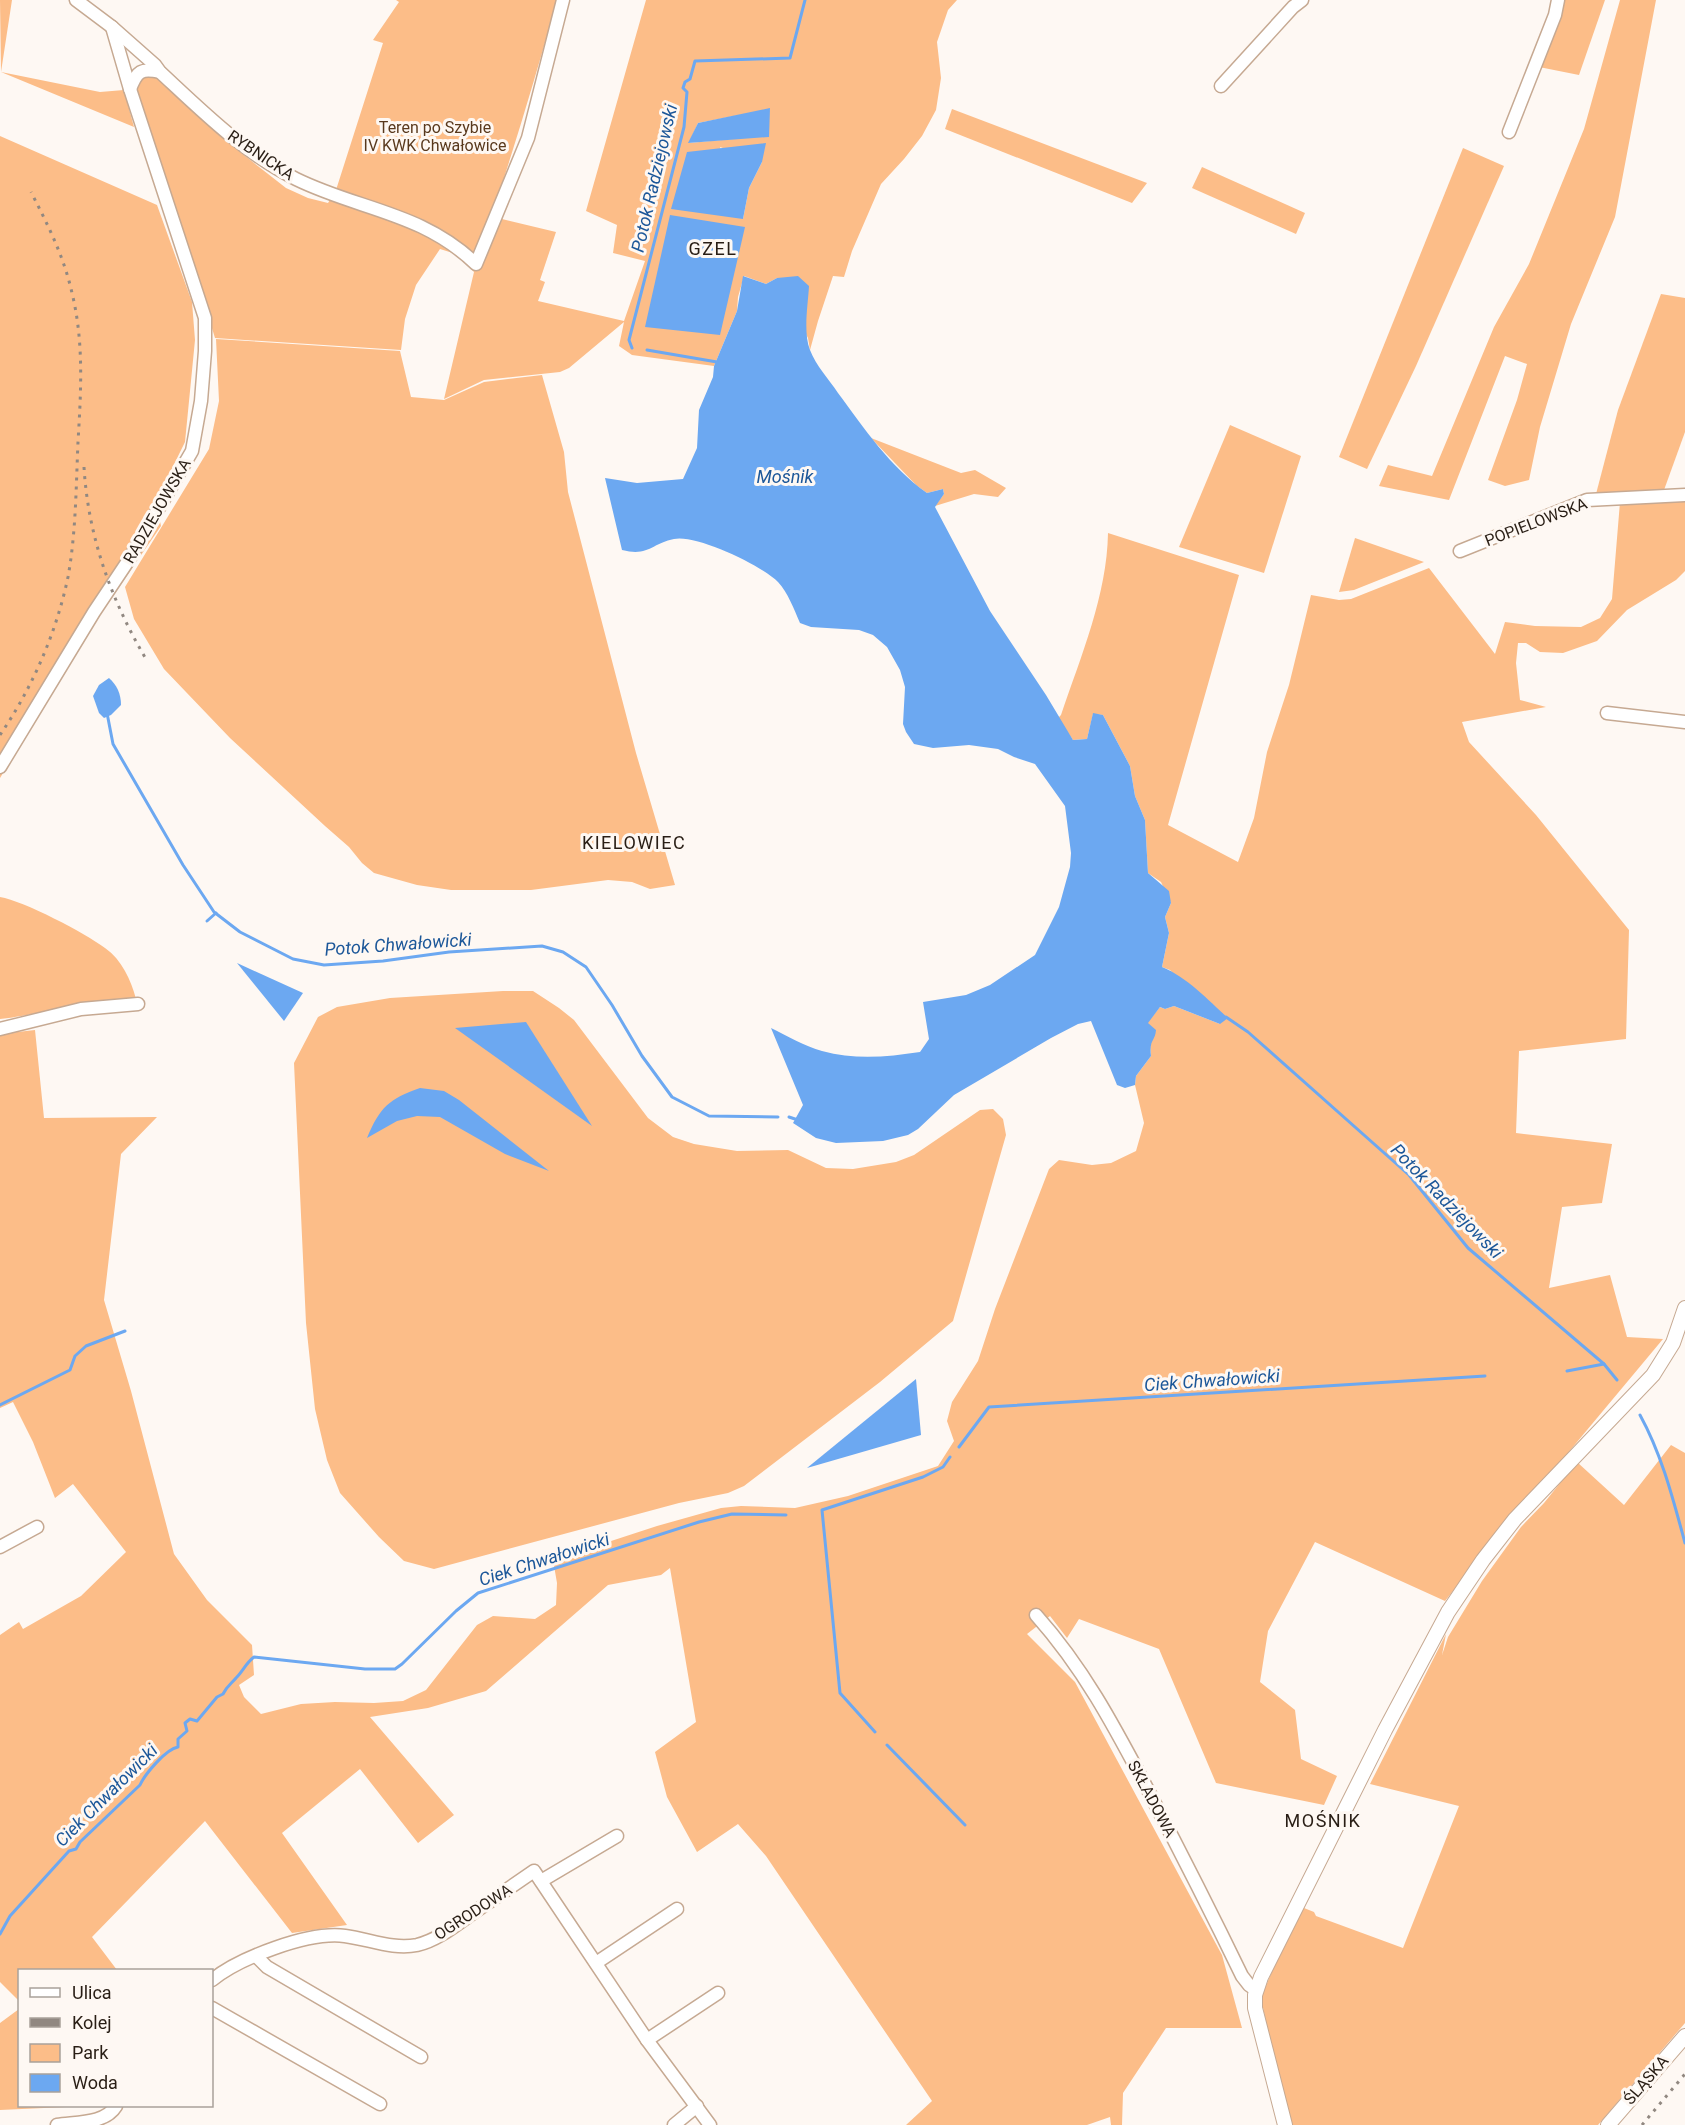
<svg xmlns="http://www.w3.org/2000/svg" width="1685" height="2125" viewBox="0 0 1685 2125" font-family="Roboto,sans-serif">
  <rect width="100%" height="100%" fill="#fef8f3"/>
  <g fill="#fcbd88" fill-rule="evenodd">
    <path d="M 0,0 L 12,0 L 1,72 L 100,92 L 124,90 L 134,127 L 1,72 Z"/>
    <path d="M 396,0 L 557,0 C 538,69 517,138 495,206 C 488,229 474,246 474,271 L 483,264 L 502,219 L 556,232 L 540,280 L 545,282 L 538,301 L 624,321 L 645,261 L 613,253 L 617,225 L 586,211 L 646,0 L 957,0 L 948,10 L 937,42 L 941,78 L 936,110 L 922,136 L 904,159 L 881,184 L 852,251 L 844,277 L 833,276 L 818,321 L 810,350 L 808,338 L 777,278 L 766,284 L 744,276 L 738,297 L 737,311 L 714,366 L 632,355 L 619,346 L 624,322 L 569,368 L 560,372 L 484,380 L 444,399 L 474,272 L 456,254 L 440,249 L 416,285 L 405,319 L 401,350 L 215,338 L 179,220 L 136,91 L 142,78 L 156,77 L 221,137 L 286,188 L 308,198 L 328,203 L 336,190 L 383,43 L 373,40 L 399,2 ZM 770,109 L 754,137 L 689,143 L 698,123 ZM 720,147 L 762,162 L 749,188 L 743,219 Z"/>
    <path d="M 1564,0 L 1605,0 L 1579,75 L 1539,67 Z"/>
    <path d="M 1620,0 L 1656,0 L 1615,217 L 1571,324 L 1540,427 L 1529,480 L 1505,486 L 1488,480 L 1517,400 L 1527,364 L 1505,356 L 1449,500 L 1379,486 L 1388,465 L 1432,476 L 1494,327 L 1529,264 L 1584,129 Z"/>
    <path d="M 952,109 L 1147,183 L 1132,203 L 945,129 Z"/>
    <path d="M 0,136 L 157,205 L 192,302 L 195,340 L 185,442 L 156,501 L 161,526 L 100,615 L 0,778 Z"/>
    <path d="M 1463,148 L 1504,166 L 1416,366 L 1367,469 L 1339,457 Z"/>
    <path d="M 1202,167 L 1305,213 L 1296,234 L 1192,188 Z"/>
    <path d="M 1661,294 L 1685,298 L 1685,432 L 1664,490 L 1596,494 L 1618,410 Z"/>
    <path d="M 216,339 L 400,351 L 411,397 L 444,400 L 484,382 L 542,375 L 564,452 L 568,492 L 636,753 L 675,885 L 650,889 L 632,882 L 608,880 L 531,890 L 451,890 L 417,885 L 374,873 L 362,863 L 349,847 L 325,826 L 230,738 L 164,669 L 134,619 L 125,587 L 209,449 L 219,401 Z"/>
    <path d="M 1230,425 L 1301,456 L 1264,573 L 1179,547 Z"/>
    <path d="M 871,438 L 961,473 L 975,470 L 1006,488 L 998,497 L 974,494 L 935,506 L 944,494 L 943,489 L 927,493 L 916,485 Z"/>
    <path d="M 1685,500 L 1685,571 L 1676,580 L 1627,610 L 1597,641 L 1563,653 L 1540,652 L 1526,643 L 1518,643 L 1516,663 L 1520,700 L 1546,707 L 1462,722 L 1469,742 L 1536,815 L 1629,930 L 1626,1039 L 1519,1051 L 1516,1133 L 1612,1144 L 1602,1203 L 1562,1207 L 1549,1288 L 1610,1275 L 1627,1337 L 1663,1339 L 1567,1454 L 1534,1489 L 1445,1601 L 1315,1542 L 1268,1631 L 1260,1682 L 1295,1710 L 1301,1759 L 1337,1776 L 1324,1805 L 1216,1783 L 1159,1649 L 1079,1619 L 1067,1638 L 1050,1616 L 1027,1634 L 1075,1682 L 1222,1955 L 1242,2028 L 1166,2028 L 1123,2093 L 1122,2125 L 1111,2125 L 1110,2117 L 1087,2125 L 906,2125 L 932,2101 L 766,1856 L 738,1824 L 697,1852 L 667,1797 L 655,1752 L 696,1722 L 670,1568 L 661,1575 L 608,1585 L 486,1691 L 428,1708 L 370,1717 L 454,1815 L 418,1843 L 360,1769 L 282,1833 L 347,1925 L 292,1933 L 205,1821 L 92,1937 L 117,1970 L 20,1970 L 19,2001 L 0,1982 L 0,1635 L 19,1622 L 23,1629 L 81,1596 L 126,1552 L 73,1484 L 55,1498 L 33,1442 L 13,1402 L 0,1408 L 0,1034 L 35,1030 L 44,1118 L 157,1117 L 121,1154 L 104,1300 L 131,1391 L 174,1554 L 207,1600 L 252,1645 L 254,1675 L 239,1685 L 244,1697 L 261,1714 L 301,1704 L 335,1702 L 374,1703 L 403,1701 L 426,1690 L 477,1625 L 493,1616 L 535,1619 L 556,1605 L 557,1583 L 553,1560 L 657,1526 L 721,1508 L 741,1506 L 795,1508 L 848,1496 L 938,1466 L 954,1441 L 947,1421 L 952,1402 L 978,1361 L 995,1309 L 1049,1169 L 1059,1160 L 1092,1165 L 1111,1163 L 1136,1151 L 1144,1123 L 1135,1085 L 1136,1076 L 1151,1056 L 1150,1044 L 1152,1039 L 1147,1023 L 1160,1007 L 1165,1009 L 1174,1006 L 1220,1024 L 1170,970 L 1162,967 L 1169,933 L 1165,917 L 1171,903 L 1161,882 L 1148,873 L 1145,820 L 1135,796 L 1130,766 L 1103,715 L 1093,714 L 1087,739 L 1073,740 L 1058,718 L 1061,715 C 1081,656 1107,595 1108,533 L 1239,575 L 1168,825 L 1238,862 L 1254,818 L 1267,752 L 1289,685 L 1311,595 L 1339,600 L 1351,599 L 1429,568 L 1495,654 L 1505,622 L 1535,626 L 1581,627 L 1600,618 L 1612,599 L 1620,502 Z"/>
    <path d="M 1355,538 L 1424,562 L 1354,590 L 1339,592 Z"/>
    <path d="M 0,897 C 24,901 85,933 105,948 C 122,960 131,980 136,999 C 90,999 46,1014 0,1019 Z"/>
    <path d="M 503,991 L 533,991 L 559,1008 L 574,1020 L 648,1118 L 673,1137 L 694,1144 L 737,1151 L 788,1150 L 826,1168 L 853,1169 L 896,1162 L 914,1155 L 980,1110 L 993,1109 L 1003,1119 L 1006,1135 L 953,1321 L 880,1382 L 744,1486 L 728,1493 L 679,1503 L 434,1569 L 404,1561 L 379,1537 L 340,1493 L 327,1460 L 315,1409 L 306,1323 L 294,1063 L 318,1017 L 337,1007 L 390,998 Z"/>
    <path d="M 1671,1445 L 1685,1453 L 1685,2023 L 1598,2125 L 1292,2125 L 1276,2069 L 1261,1998 L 1299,1906 L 1314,1912 L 1316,1916 L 1403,1948 L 1459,1806 L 1370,1784 L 1446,1634 L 1442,1655 L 1448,1637 L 1482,1581 L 1521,1527 L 1544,1503 L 1577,1462 L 1624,1505 Z"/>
    <path d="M 19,2009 L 20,2106 L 88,2106 L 0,2110 L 0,2023 Z"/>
  </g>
  <g fill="#6ca8f1">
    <path d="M 770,108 L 769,137 L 688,143 L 698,123 Z"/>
    <path d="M 766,143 L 762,162 L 749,188 L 743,219 L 671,209 L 687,152 Z"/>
    <path d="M 670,215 L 745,227 L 720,335 L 645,327 Z"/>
    <path d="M 743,276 L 766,284 L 777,278 L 798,276 L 809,286 C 808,305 803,332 810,350 C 816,366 829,379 838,393 C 864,428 890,467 927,493 L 943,489 L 944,494 L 935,507 L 990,611 L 1046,695 L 1073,740 L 1087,739 L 1093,713 L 1103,715 L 1130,766 L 1135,796 L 1145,820 L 1148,873 L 1169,891 L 1171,903 L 1165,917 L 1169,933 L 1162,967 C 1187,977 1208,1000 1228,1018 L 1220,1024 L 1174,1006 L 1165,1009 L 1160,1007 L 1148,1023 L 1156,1030 C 1155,1042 1149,1039 1151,1056 L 1136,1076 L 1135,1085 L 1125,1088 L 1117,1085 L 1091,1021 L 1078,1024 L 1051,1038 L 954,1095 L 918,1129 L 908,1135 L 883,1141 L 836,1143 L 816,1138 L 793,1123 L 803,1105 L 771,1028 C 787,1036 805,1046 822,1051 C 855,1060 887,1057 920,1052 L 929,1039 L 923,1002 L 966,995 L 990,985 L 1035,955 L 1059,907 L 1070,867 L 1071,853 L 1065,806 L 1035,764 L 1014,757 L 998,749 L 969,745 L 933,748 L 914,744 L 906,732 L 903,724 L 905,687 L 900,670 L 887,647 L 873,635 L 859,630 L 811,627 L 800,623 C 794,609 788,593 778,582 C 763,566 696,534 674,539 C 652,543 649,557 622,550 L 605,478 L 637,483 L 683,479 L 697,448 L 699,410 L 713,377 L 714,366 L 737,311 Z"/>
    <path d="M 109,678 C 117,685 121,694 121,705 L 111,715 L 104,718 L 99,713 L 93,696 L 99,685 Z"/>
    <path d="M 237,963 L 303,993 L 284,1021 Z"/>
    <path d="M 526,1022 L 592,1126 L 455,1028 Z"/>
    <path d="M 420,1088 L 444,1091 L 459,1100 L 549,1171 L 505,1154 L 440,1117 L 417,1116 L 397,1121 L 367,1138 C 380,1107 389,1099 420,1088 Z"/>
    <path d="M 916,1379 L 921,1435 L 807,1468 Z"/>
  </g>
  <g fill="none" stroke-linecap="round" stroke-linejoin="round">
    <g stroke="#6ca8f1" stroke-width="3">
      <path d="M 632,348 L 629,340 L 684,127 L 687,92 L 683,88 L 685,82 L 690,79 L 695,61 L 790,58 L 805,0"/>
      <path d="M 647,350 L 717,362"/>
      <path d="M 107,713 L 113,744 L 183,865 L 214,912 L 240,932 L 293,959 L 324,965 L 383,961 L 449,952 L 542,946 L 563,952 L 586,967 L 612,1005 L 642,1056 L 672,1097 L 709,1116 L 778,1117"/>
      <path d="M 207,921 L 216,913"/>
      <path d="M 1226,1017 L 1248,1032 L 1409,1175 L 1468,1248 L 1604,1364 L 1617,1380"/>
      <path d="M 789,1117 L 798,1120"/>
      <path d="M 1567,1371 L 1604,1364"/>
      <path d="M 0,1405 L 70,1370 L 75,1356 L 86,1346 L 125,1331"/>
      <path d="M 1640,1415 C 1662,1455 1673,1499 1685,1543"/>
      <path d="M 959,1447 L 989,1407 L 1485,1376"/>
      <path d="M 875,1732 L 840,1693 L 822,1510 L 923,1477 L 943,1467 L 950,1457"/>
      <path d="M 887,1745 L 965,1825"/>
      <path d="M 0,1934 L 10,1916 L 69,1851 L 76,1849 L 80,1842 L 140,1785 C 145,1774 166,1749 178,1747 L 178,1739 L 187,1731 L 185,1723 L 190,1719 L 197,1721 L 217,1697 L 223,1694 C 227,1686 231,1684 236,1678 C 243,1671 246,1663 254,1657 L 365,1669 L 395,1669 L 402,1664 L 456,1611 L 478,1593 L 699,1522 L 732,1514 L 786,1515"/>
    </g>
    <g stroke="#c6a992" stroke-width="15">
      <g id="minor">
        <path d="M 76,0 L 112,27 L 155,65 L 160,72 C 202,111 244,153 296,179 C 359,210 422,212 476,264 L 528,138 L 563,0"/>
        <path d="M 1221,86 L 1293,7 L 1302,0"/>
        <path d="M 130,89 C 137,71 141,68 160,72"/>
        <path d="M 1509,132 L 1555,15 L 1558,0"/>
        <path d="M 1460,551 L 1587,500 L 1685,495"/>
        <path d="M 1607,713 L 1685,722"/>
        <path d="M 0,767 L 94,612 L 128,561 L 192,451 L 201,401 L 205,351 L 205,318 L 130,89 L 112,27"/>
        <path d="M 0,1029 L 81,1009 L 138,1004"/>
        <path d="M 0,1547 L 37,1527"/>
        <path d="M 1036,1615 C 1085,1670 1115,1728 1149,1792 C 1181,1853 1212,1914 1242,1976 L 1249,1985 L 1256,1990"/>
        <path d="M 541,1881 L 617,1836"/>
        <path d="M 256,1956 L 267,1967 L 421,2057"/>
        <path d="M 596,1963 L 677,1909"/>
        <path d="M 212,1980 C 239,1958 309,1931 345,1936 C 369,1939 393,1950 417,1945 C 438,1940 456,1925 473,1913 C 493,1899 514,1885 534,1871 L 647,2040 L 710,2125"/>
        <path d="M 212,2008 L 380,2104"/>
        <path d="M 647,2040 L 718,1993"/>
        <path d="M 57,2125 C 77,2122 105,2124 116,2106"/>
        <path d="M 674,2125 L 697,2106"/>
      </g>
    </g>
    <g stroke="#c6a992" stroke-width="16">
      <g id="tertiary">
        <path d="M 1285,2125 L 1255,2008 L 1255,1995 L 1261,1977 L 1385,1730 L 1448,1612 L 1483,1560 L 1515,1519 L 1653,1375 L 1673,1343 L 1685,1308"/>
        <path d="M 1608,2125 L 1685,2036"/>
      </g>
    </g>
    <use href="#minor" stroke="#fff" stroke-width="12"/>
    <use href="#tertiary" stroke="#fff" stroke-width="14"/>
    <g stroke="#918881" stroke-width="3" stroke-dasharray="3 6" stroke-linecap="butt">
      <path d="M 84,467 C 88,536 111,600 146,659"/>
      <path d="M 0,735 C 32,688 56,634 68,577 C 76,533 76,487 78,442 C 81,391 84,342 72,293 C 64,257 48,225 31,192"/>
      <path d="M 1642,2125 L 1685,2074"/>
    </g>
  </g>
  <g text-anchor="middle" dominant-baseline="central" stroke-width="6" stroke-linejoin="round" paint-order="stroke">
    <g font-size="16" fill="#59391d" stroke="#fef8f3">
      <text x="435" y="127">Teren po Szybie<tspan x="435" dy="18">IV KWK Chwałowice</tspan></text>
    </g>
    <g font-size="16" fill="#291e15" stroke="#fef8f3">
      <text transform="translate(261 155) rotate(34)">RYBNICKA</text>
      <text transform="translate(157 511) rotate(-60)">RADZIEJOWSKA</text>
      <text transform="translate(1536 522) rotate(-21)">POPIELOWSKA</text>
      <text transform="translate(1152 1799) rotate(62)">SKŁADOWA</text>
      <text transform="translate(473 1912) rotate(-33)">OGRODOWA</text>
      <text transform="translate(1646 2080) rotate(-49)">ŚLĄSKA</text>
    </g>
    <g font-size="18" font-style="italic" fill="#1c5799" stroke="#fef8f3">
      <text transform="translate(654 178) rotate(-77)">Potok Radziejowski</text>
      <text x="785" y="476">Mośnik</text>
      <text transform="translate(398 944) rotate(-4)">Potok Chwałowicki</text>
      <text transform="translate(1447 1201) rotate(46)">Potok Radziejowski</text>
      <text transform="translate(1212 1380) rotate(-4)">Ciek Chwałowicki</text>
      <text transform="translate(544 1559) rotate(-18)">Ciek Chwałowicki</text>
      <text transform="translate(106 1795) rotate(-45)">Ciek Chwałowicki</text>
    </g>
    <g font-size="18" letter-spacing="1.5" fill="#291e15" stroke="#fef8f3">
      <text x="713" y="248">GZEL</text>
      <text x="634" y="842">KIELOWIEC</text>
      <text x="1323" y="1820">MOŚNIK</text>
    </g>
  </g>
  <rect x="18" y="1969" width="195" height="138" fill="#fef8f3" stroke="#a9a19a" stroke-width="1.5"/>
  <rect x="30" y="1988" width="30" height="9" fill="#ffffff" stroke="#a9a19a" stroke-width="1.5"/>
  <text x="72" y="1999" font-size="18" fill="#291e15">Ulica</text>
  <rect x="30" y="2018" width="30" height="9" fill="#918881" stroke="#a9a19a" stroke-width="1.5"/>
  <text x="72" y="2029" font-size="18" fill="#291e15">Kolej</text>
  <rect x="30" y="2044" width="30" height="18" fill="#fcbd88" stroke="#a9a19a" stroke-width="1.5"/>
  <text x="72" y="2059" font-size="18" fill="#291e15">Park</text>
  <rect x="30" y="2074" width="30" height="18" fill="#6ca8f1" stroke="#a9a19a" stroke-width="1.5"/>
  <text x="72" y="2089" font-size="18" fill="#291e15">Woda</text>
</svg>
